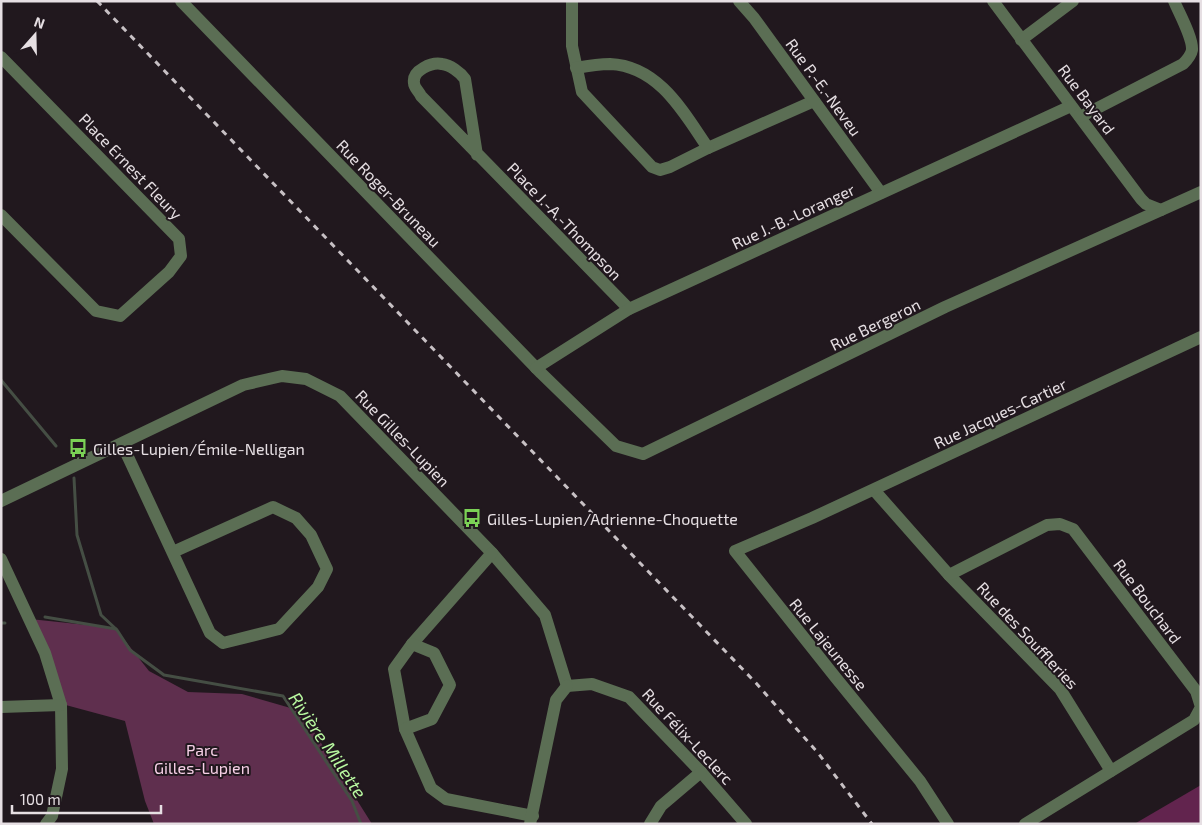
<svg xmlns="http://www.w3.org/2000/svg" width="1202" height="825" viewBox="0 0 1202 825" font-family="'Exo 2',sans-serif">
  <rect width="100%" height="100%" fill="#21181e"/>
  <path fill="#5f2f4e" d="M 30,619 L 115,628 L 149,671 L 188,692 L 242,694 L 301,711 L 372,824 L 154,824 L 145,801 L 125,721 L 62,704 Z"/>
  <path fill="#62244e" d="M 1201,785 L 1201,824 L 1136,823 Z"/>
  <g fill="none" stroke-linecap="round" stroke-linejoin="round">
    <g stroke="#454e44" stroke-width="3">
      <path d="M 1,380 L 56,446"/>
      <path d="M 74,478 L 77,535 L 101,615 L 117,630 L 130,650 L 164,675 L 283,696 L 352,801 L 361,824"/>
      <path d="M 45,617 L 116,629"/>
      <path d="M 1,623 L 5,623"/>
    </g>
    <g stroke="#5b6e54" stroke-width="12">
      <path d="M 181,1 L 541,373 L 616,446 L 643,454 L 945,307 L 1201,192"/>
      <path d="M 572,1 L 572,46 L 582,92 L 652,167 L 660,170 L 670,167 L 708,148 L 814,101"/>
      <path d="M 739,1 L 754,18 L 881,193"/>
      <path d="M 993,1 L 1141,199 L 1146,204 L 1161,210"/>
      <path d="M 1021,40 L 1073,1"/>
      <path d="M 1,57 L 179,239 L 181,256 L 169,272 L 120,316 L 96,311 L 1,215"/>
      <path d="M 576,68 C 587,66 599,64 610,64 C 659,66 684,113 708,148"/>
      <path d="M 1080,117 L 1183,64 C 1187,60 1191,56 1192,50 C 1193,38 1179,13 1174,1"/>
      <path d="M 477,155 L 465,79 C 460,72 450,65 442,64 C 432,62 412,70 414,83 C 414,88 419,91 421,96 L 629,309"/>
      <path d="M 536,368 L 629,309 L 1071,106"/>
      <path d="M 122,444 L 210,633 L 223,643 L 279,629 L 318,587 L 327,569 L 311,535 L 296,518 L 273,507 L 173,552"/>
      <path d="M 874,490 L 949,575 L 1060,689 L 1111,771"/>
      <path d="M 1,501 L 243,385 L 282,376 L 306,379 L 340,396 L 492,553 L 545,615 L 567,686"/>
      <path d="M 492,553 L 412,644 L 394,669 L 405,729 L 431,788 L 446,799 L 533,816"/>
      <path d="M 1,559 L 45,653 L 61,705 L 62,769 L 52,816 L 46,824"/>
      <path d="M 949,575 L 1047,525 L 1060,524 L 1073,529 L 1196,691 L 1201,707 L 1194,720 L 1025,824"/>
      <path d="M 567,686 L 592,684 L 629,697 L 701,772 L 746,824"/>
      <path d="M 1,707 L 61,705"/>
      <path d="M 405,729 L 432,719 L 450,685 L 434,653 L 412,644"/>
      <path d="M 530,824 L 556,700 L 567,686"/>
      <path d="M 650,824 L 661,806 L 701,772"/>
      <path d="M 948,824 L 920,781 L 836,678 L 735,551 L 812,518 L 1201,337"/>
    </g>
    <path stroke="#c7c0c4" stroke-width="3" stroke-dasharray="6 6" stroke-linecap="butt" d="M 97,1 L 756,683 L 818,753 L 872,824"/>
  </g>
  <defs>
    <g id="bus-bare" transform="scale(1.5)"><path d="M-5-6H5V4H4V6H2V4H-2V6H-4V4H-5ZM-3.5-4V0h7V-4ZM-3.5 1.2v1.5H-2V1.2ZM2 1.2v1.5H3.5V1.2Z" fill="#7bd156" stroke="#21181e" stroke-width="2.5" paint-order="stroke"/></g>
  </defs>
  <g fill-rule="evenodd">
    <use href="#bus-bare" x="78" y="448"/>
    <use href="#bus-bare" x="472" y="518"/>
  </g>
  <g text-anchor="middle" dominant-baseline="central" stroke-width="4" stroke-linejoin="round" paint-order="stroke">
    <g font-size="16" fill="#e6dfe3" stroke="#21181e">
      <text transform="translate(824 87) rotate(54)">Rue P.-E.-Neveu</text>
      <text transform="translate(1087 99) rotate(53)">Rue Bayard</text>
      <text transform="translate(131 166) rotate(46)">Place Ernest Fleury</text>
      <text transform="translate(389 193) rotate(46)">Rue Roger-Bruneau</text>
      <text transform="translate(793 216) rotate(-25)">Rue J.-B.-Loranger</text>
      <text transform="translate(565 221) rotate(46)">Place J.-A.-Thompson</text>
      <text transform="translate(875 324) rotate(-26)">Rue Bergeron</text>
      <text transform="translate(1000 413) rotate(-25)">Rue Jacques-Cartier</text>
      <text transform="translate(403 438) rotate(46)">Rue Gilles-Lupien</text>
      <text transform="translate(1148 601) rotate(53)">Rue Bouchard</text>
      <text transform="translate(1028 635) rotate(47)">Rue des Souffleries</text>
      <text transform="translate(829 644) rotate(51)">Rue Lajeunesse</text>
      <text transform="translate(688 736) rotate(47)">Rue Félix-Leclerc</text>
    </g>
    <g font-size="16" fill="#e6dfe3" stroke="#21181e" text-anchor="start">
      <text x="93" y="448">Gilles-Lupien/Émile-Nelligan</text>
      <text x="487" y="518">Gilles-Lupien/Adrienne-Choquette</text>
    </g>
    <g font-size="16" fill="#f7d0e7" stroke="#21181e">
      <text x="202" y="749">Parc<tspan x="202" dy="18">Gilles-Lupien</tspan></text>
    </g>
    <g font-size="18" font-style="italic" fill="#b9f9a1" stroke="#21181e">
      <text transform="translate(328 745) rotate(56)">Rivière Millette</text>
    </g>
  </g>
  <rect width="1202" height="825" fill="none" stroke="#e6dfe3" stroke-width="5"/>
  <g transform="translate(35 35) rotate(20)" stroke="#21181e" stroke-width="4" paint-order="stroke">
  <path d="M0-4L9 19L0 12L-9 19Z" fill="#e6dfe3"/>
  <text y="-8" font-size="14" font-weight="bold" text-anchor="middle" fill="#e6dfe3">N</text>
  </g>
  <path d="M12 805v8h149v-8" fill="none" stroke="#e6dfe3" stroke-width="2.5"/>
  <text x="20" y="805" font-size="15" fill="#e6dfe3" stroke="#21181e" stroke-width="4" paint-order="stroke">100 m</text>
</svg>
